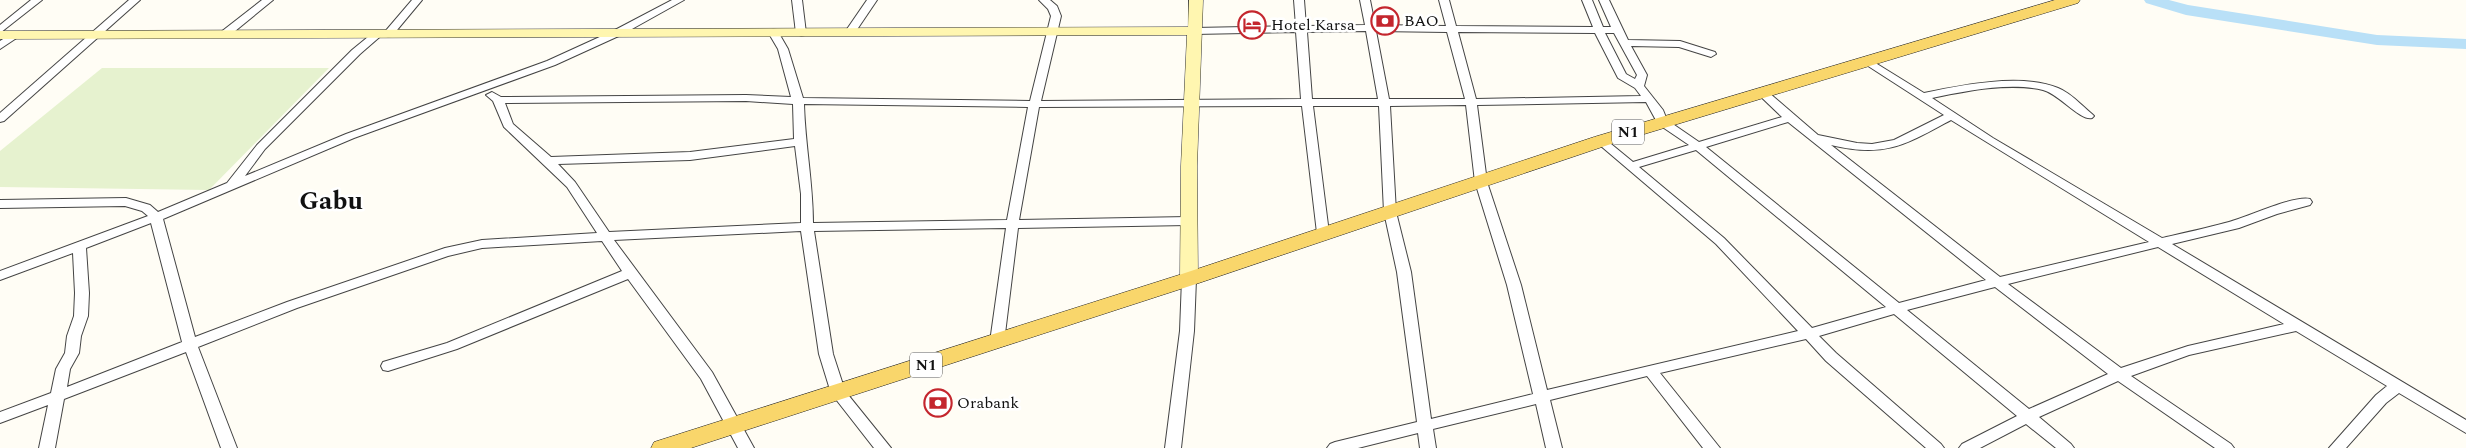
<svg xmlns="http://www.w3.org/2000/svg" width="2466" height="448" viewBox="0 0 2466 448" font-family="Spectral,serif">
  <rect width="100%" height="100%" fill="#fffdf5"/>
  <path fill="#e6f2cf" d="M 102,68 L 329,68 L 209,190 L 0,187 L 0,151 Z"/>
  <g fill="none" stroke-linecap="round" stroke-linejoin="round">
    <path fill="#b9e0f7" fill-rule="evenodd" d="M 2144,0 L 2169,0 L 2188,5 L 2377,35 L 2466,39 L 2466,49 L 2377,45 L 2186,15 L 2146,3 Z"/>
    <g stroke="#444" stroke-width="2">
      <g id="street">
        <path d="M 31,0 L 42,0 L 0,33 L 0,25 Z"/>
        <path d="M 129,0 L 140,0 L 4,121 L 0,122 L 0,113 Z"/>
        <path d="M 262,0 L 273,0 L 229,36 L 221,36 L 221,32 Z"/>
        <path d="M 412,0 L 422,0 L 392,36 L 388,37 L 383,34 L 360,54 L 265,149 L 245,176 L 346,134 L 547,61 L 615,30 L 672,0 L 684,0 L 623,34 L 555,65 L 354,138 L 163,219 L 195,337 L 287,302 L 445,248 L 482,240 L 597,233 L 567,187 L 504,127 L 493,101 L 486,95 L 492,92 L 501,97 L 746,95 L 791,97 L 778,49 L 768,32 L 773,29 L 777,30 L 788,49 L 803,98 L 1030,101 L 1051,16 L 1048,9 L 1039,0 L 1050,0 L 1057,6 L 1061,16 L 1041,101 L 1301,99 L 1296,32 L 1194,34 L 1189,31 L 1194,28 L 1296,26 L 1294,0 L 1304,0 L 1306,26 L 1365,25 L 1360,0 L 1370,0 L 1375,25 L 1446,26 L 1439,0 L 1449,0 L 1456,26 L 1593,27 L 1582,0 L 1592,0 L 1603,27 L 1611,27 L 1599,0 L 1609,0 L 1628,40 L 1680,41 L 1715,52 L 1716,54 L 1711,57 L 1679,47 L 1631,46 L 1647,75 L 1644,86 L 1663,110 L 1667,120 L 1699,142 L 1782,117 L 1758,94 L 1764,91 L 1768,92 L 1818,135 L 1857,143 L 1872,144 L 1894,140 L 1944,115 L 1865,64 L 1864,62 L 1869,59 L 1924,93 C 1962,85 2021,73 2058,88 C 2071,93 2081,105 2092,114 L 2094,116 L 2092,118 C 2080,121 2059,94 2043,90 C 2009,82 1966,91 1932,98 L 1993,138 L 2162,238 C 2184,233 2207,228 2229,222 C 2248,217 2294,195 2310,199 L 2312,202 L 2310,205 L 2277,214 L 2239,228 L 2172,244 L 2466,420 L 2466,433 L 2399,393 L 2386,403 L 2346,448 L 2329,448 L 2376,395 L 2387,386 L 2296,331 L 2189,355 L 2131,376 L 2231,444 L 2234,448 L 2215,448 L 2118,381 L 2039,417 L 2071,444 L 2074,448 L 2056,448 L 2026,424 L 1980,448 L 1959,448 L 1962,444 L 2017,416 L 1894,314 L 1819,336 L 1836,353 L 1941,444 L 1944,448 L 1926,448 L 1826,361 L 1806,339 L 1660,373 L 1720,448 L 1703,448 L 1647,376 L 1550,400 L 1562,448 L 1546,448 L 1536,404 L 1433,429 L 1436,448 L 1420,448 L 1418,433 L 1358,448 L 1327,448 L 1330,444 L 1335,442 L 1417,422 L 1397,272 L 1384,212 L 1379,106 L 1313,106 L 1329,233 L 1323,237 L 1317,233 L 1302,106 L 1039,107 L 1019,220 L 1188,217 L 1194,221 L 1188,225 L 1018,228 L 1004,342 L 1002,345 L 992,345 L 990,342 L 1006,228 L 814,231 L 833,354 L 845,391 L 891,448 L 874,448 L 831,393 L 819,354 L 801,231 L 614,240 L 712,372 L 754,448 L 738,448 L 701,379 L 628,279 L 457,349 L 388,371 L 383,370 L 381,366 L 383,362 L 447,343 L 622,271 L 602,241 L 482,248 L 448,256 L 297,308 L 198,347 L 237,448 L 221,448 L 186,352 L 64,399 L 55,448 L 39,448 L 48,405 L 0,423 L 0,412 L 51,393 L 56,369 L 65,353 L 67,336 L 74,316 L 75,293 L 73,253 L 0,280 L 0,271 L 148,216 L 142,211 L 125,206 L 0,208 L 0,200 L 126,198 L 150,205 L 158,212 L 227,183 L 257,145 L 352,50 L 374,32 L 378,31 L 383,34 ZM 1366,31 L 1378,99 L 1312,99 L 1307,32 ZM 1376,31 L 1447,32 L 1465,99 L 1389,99 ZM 1458,32 L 1595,33 L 1618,78 L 1635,88 L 1641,96 L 1476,99 ZM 1605,33 L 1614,33 L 1637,75 L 1635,79 L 1626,74 ZM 746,101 L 793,104 L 794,139 L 690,152 L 551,157 L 513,124 L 505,103 ZM 1646,102 L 1658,124 L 1689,145 L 1633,162 L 1605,139 L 1601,138 L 1595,141 L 1716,244 L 1798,331 L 1547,390 L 1521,285 L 1487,182 L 1477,105 ZM 804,104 L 1028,107 L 1007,220 L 813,223 C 813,183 805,144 804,104 ZM 1466,105 L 1475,182 L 1507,285 L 1533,394 L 1431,419 L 1411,272 L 1396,212 L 1390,106 ZM 1951,120 L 2149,242 L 2000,277 L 1831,145 C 1885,158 1905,145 1951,120 ZM 1788,122 L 1986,280 L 1899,303 L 1706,147 ZM 795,146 L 801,194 L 801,223 L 609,232 L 575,182 L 558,164 L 690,160 ZM 1696,150 L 1886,307 L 1812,328 L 1724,238 L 1639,167 ZM 151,223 L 182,342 L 67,387 L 70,369 L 79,353 L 81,336 L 88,316 L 89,293 L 86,248 ZM 2158,247 L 2284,324 L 2188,346 L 2121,368 L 2008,284 ZM 1995,287 L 2108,374 L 2029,409 L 1907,310 Z"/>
        <path d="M 792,0 L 802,0 L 806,33 L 805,35 L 801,36 L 796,33 Z"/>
        <path d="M 867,0 L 877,0 L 854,34 L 846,34 L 845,32 Z"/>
        <path d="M 14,32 L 19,35 L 18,37 L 0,49 L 0,41 Z"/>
        <path d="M 1189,275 L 1196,279 L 1194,331 L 1181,448 L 1165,448 L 1180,331 L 1182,279 Z"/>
      </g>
    </g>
    <g stroke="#333" stroke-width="1">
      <path id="secondary" d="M 1189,0 L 1203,0 L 1197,166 L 1198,279 L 1196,283 L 1189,285 L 1182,283 L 1180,279 L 1181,166 L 1187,35 L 0,39 L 0,31 L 1188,27 Z"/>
    </g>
    <g stroke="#222" stroke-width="1">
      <path id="primary" d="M 2055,0 L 2080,0 L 2078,3 L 1608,145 L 1196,284 L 691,448 L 651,448 L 654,442 L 1182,274 L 1594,137 Z"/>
    </g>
    <use href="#street" fill="#fff" fill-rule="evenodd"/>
    <use href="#secondary" fill="#fff6b0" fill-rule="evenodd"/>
    <use href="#primary" fill="#f9d66b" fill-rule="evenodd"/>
  </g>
  <defs>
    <g id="bank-ring" transform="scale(1.4375)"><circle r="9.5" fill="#fff" stroke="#c4262e" stroke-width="1.5"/><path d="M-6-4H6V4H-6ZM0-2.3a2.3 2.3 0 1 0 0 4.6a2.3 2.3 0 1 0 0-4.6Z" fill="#c4262e"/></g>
    <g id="hotel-ring" transform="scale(1.4375)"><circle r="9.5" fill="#fff" stroke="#c4262e" stroke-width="1.5"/><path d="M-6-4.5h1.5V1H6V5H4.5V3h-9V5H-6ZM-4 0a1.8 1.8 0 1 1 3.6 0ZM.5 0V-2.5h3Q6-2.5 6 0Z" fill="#c4262e"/></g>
  </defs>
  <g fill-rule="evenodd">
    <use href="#bank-ring" x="1385" y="21"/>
    <use href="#hotel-ring" x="1252" y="25"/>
    <use href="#bank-ring" x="938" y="403"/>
  </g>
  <g text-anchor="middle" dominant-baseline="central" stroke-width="5" stroke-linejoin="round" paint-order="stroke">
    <g fill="#fff" stroke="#585858" stroke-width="1">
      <rect x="1612" y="119.5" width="32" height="25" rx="4"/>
      <rect x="910" y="352.5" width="32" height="25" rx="4"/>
    </g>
    <g font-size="15" font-weight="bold" fill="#111">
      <text x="1628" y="132">N1</text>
      <text x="926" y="365">N1</text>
    </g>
    <g font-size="16" fill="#111" stroke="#fff" text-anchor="start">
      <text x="1404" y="21">BAO</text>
      <text x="1271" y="25">Hotel Karsa</text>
      <text x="957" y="403">Orabank</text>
    </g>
    <g font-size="26" font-weight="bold" fill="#111" stroke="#fff">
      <text x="331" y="201">Gabu</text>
    </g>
  </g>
</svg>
